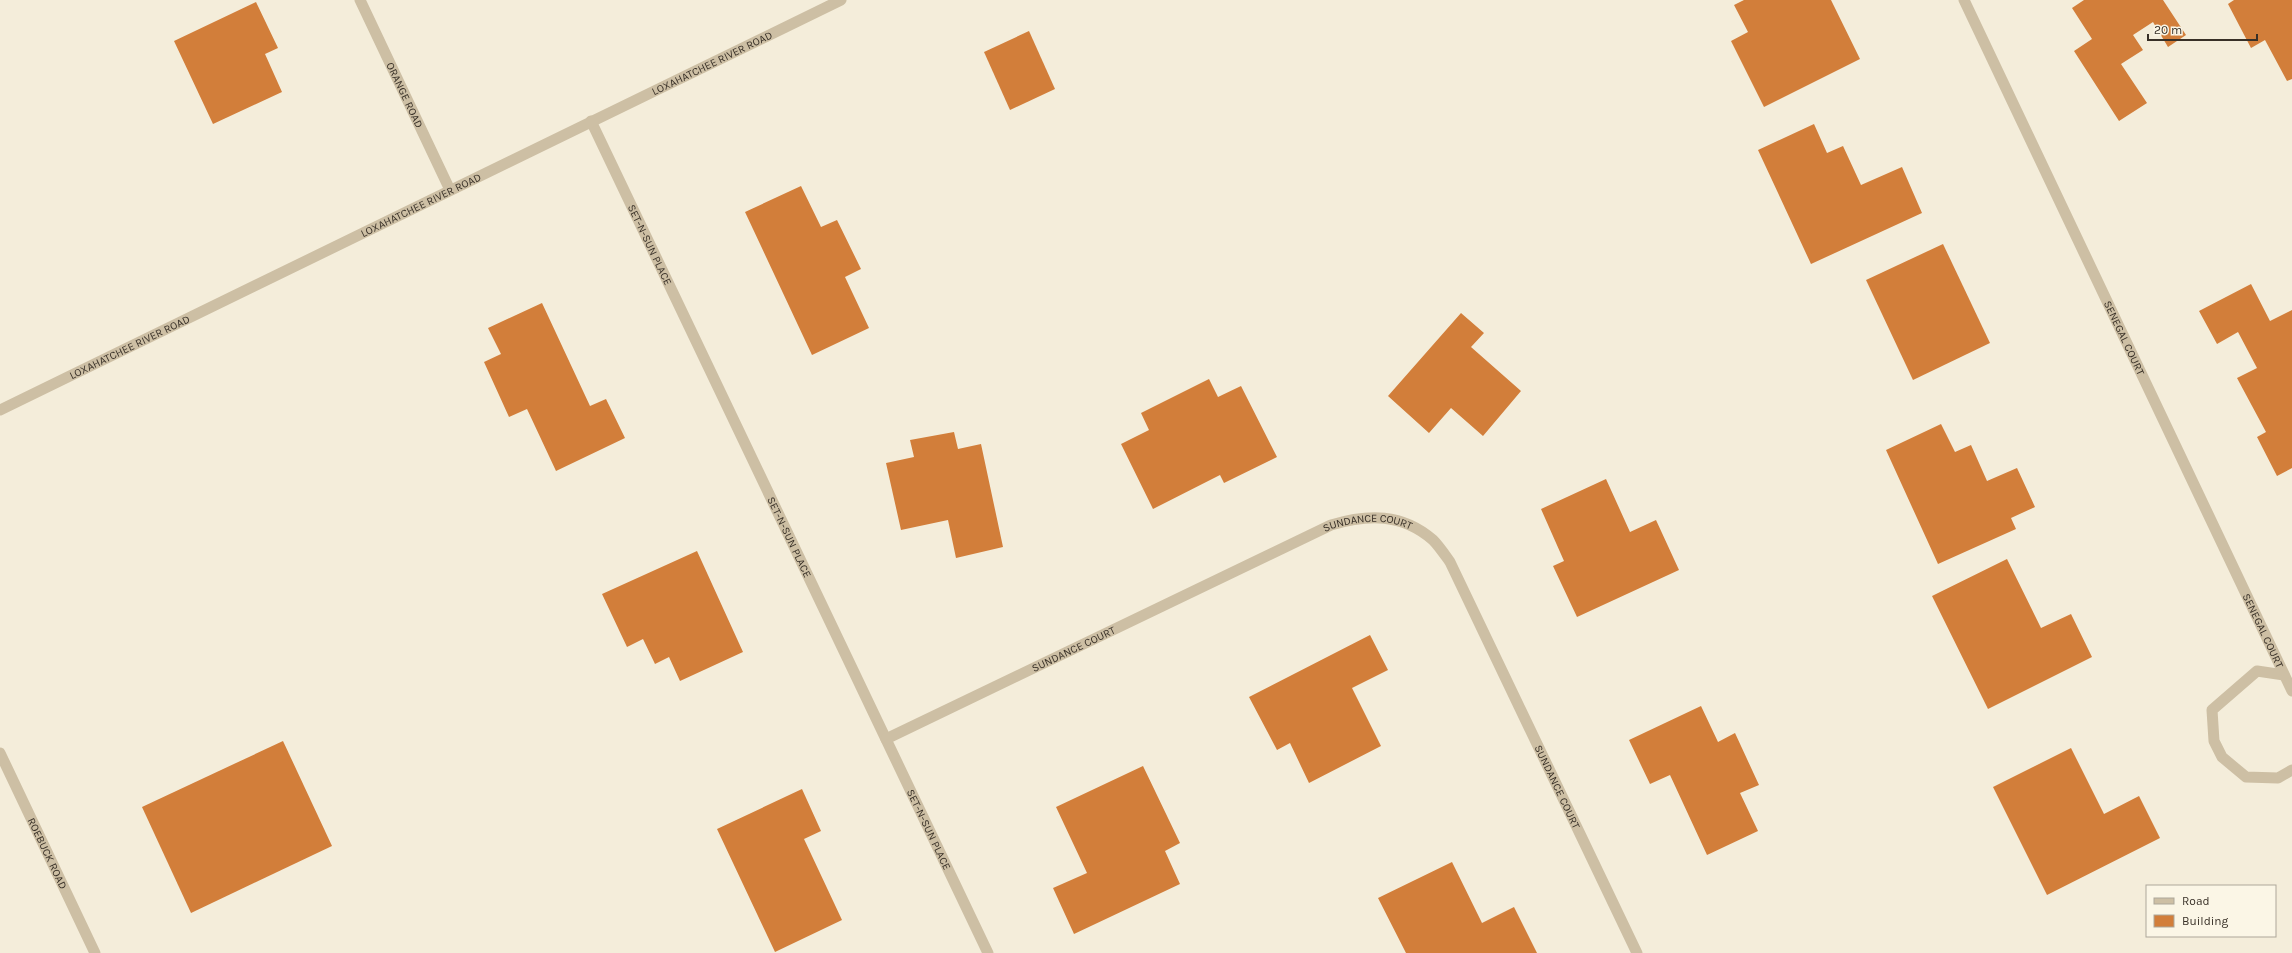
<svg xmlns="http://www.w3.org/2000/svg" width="2292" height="953" viewBox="0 0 2292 953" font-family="Karla,sans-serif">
  <rect width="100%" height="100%" fill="#f4edda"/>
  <g fill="#d27e3a">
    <path d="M 1744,0 L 1831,0 L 1860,59 L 1764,107 L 1731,41 L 1748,32 L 1734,5 Z"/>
    <path d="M 2084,0 L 2163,0 L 2186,35 L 2168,47 L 2153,22 L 2133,35 L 2143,50 L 2121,64 L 2147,103 L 2119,121 L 2074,51 L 2092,39 L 2072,8 Z"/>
    <path d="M 2234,0 L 2292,0 L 2292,79 L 2287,81 L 2265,40 L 2251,48 L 2228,4 Z"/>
    <path d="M 256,2 L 278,48 L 265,54 L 282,92 L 213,124 L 174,41 Z"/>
    <path d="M 1029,31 L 1055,89 L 1010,110 L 984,52 Z"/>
    <path d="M 1814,124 L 1827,153 L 1843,146 L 1861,185 L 1902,167 L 1922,213 L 1811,264 L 1758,150 Z"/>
    <path d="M 801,186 L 821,227 L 837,220 L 861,269 L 845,277 L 869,328 L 812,355 L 745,212 Z"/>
    <path d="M 1943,244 L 1990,343 L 1913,380 L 1866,280 Z"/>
    <path d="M 2251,284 L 2270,321 L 2292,310 L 2292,468 L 2277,476 L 2257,437 L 2266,432 L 2237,378 L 2257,368 L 2238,332 L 2217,344 L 2199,311 Z"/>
    <path d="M 542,303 L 590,406 L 606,399 L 625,438 L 556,471 L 527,409 L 509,417 L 484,362 L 501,354 L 488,328 Z"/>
    <path d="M 1461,313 L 1484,333 L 1471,347 L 1521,391 L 1483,436 L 1451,408 L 1429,433 L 1388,396 Z"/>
    <path d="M 1209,379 L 1218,397 L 1241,386 L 1277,457 L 1224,483 L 1220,475 L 1153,509 L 1121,444 L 1149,430 L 1141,413 Z"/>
    <path d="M 1941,424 L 1955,452 L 1971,445 L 1987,481 L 2017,468 L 2035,507 L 2011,518 L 2016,529 L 1938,564 L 1886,450 Z"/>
    <path d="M 954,432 L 958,449 L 981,444 L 1003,547 L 956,558 L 948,520 L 901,530 L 886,463 L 914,457 L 910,440 Z"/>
    <path d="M 1606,479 L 1630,532 L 1656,520 L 1679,570 L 1577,617 L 1553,566 L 1564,561 L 1541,509 Z"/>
    <path d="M 697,551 L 743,652 L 680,681 L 669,657 L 655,664 L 643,639 L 627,647 L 602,594 Z"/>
    <path d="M 2007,559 L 2041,628 L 2071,614 L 2092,657 L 1988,709 L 1932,596 Z"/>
    <path d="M 1370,635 L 1388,670 L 1352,688 L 1381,746 L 1309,783 L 1290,743 L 1277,750 L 1249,697 Z"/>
    <path d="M 1701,706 L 1718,742 L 1735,733 L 1759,785 L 1740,793 L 1758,831 L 1707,855 L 1670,775 L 1650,784 L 1629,740 Z"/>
    <path d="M 283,741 L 332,846 L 191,913 L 142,807 Z"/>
    <path d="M 2071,748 L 2104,814 L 2139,796 L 2160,838 L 2047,895 L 1993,787 Z"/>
    <path d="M 1143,766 L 1180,843 L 1165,851 L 1180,884 L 1074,934 L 1053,888 L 1087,873 L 1056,807 Z"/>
    <path d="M 802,789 L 821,831 L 804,839 L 842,920 L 775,952 L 717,829 Z"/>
    <path d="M 1452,862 L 1482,923 L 1514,907 L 1537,953 L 1406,953 L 1378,898 Z"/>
  </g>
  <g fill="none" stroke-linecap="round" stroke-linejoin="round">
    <g stroke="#cdbfa4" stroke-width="11">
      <path id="s1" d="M 360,0 L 450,190"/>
      <path id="s2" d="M 1964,0 L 2292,691"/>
      <path id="s3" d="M 591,121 L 988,953"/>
      <path d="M 2284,675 L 2257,671 L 2212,710 L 2214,741 L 2222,757 L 2246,777 L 2278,778 L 2292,770"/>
      <path id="s4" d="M 886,739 L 1331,525 C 1368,514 1402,513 1433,540 C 1439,546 1445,555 1450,562 L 1637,953"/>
    </g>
    <g stroke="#cdbfa4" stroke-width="11">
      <path id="s5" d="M 0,410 L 841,0"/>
      <path id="s6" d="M 0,753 L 95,953"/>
    </g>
  </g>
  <g text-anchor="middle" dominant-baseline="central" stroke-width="3" stroke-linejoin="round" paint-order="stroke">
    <g font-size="11" fill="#383027" stroke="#fbf6e6">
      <text stroke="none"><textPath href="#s5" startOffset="792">LOXAHATCHEE RIVER ROAD</textPath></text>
      <text stroke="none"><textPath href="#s1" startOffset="105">ORANGE ROAD</textPath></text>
      <text stroke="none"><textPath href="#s5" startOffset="468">LOXAHATCHEE RIVER ROAD</textPath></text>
      <text stroke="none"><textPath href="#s3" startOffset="137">SET-N-SUN PLACE</textPath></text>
      <text stroke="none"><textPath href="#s2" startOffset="374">SENEGAL COURT</textPath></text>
      <text stroke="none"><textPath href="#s5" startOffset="144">LOXAHATCHEE RIVER ROAD</textPath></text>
      <text stroke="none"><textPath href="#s4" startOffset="531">SUNDANCE COURT</textPath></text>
      <text stroke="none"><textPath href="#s3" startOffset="461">SET-N-SUN PLACE</textPath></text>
      <text stroke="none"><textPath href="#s2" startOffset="698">SENEGAL COURT</textPath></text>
      <text stroke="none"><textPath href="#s4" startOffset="208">SUNDANCE COURT</textPath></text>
      <text stroke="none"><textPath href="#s4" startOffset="879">SUNDANCE COURT</textPath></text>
      <text stroke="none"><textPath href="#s3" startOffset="785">SET-N-SUN PLACE</textPath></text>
      <text stroke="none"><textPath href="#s6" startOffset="111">ROEBUCK ROAD</textPath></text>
    </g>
  </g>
  <rect x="2146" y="885" width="130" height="52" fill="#fbf6e6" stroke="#ada79a"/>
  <rect x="2154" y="898" width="20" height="6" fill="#cdbfa4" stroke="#ada79a"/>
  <text x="2182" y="905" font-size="12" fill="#383027">Road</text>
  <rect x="2154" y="915" width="20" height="12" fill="#d27e3a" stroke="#ada79a"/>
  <text x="2182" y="925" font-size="12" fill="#383027">Building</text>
  <path d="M2148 34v6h109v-6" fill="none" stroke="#383027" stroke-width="2"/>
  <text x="2154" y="34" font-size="12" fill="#383027" stroke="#fbf6e6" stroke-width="3" paint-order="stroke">20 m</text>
</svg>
